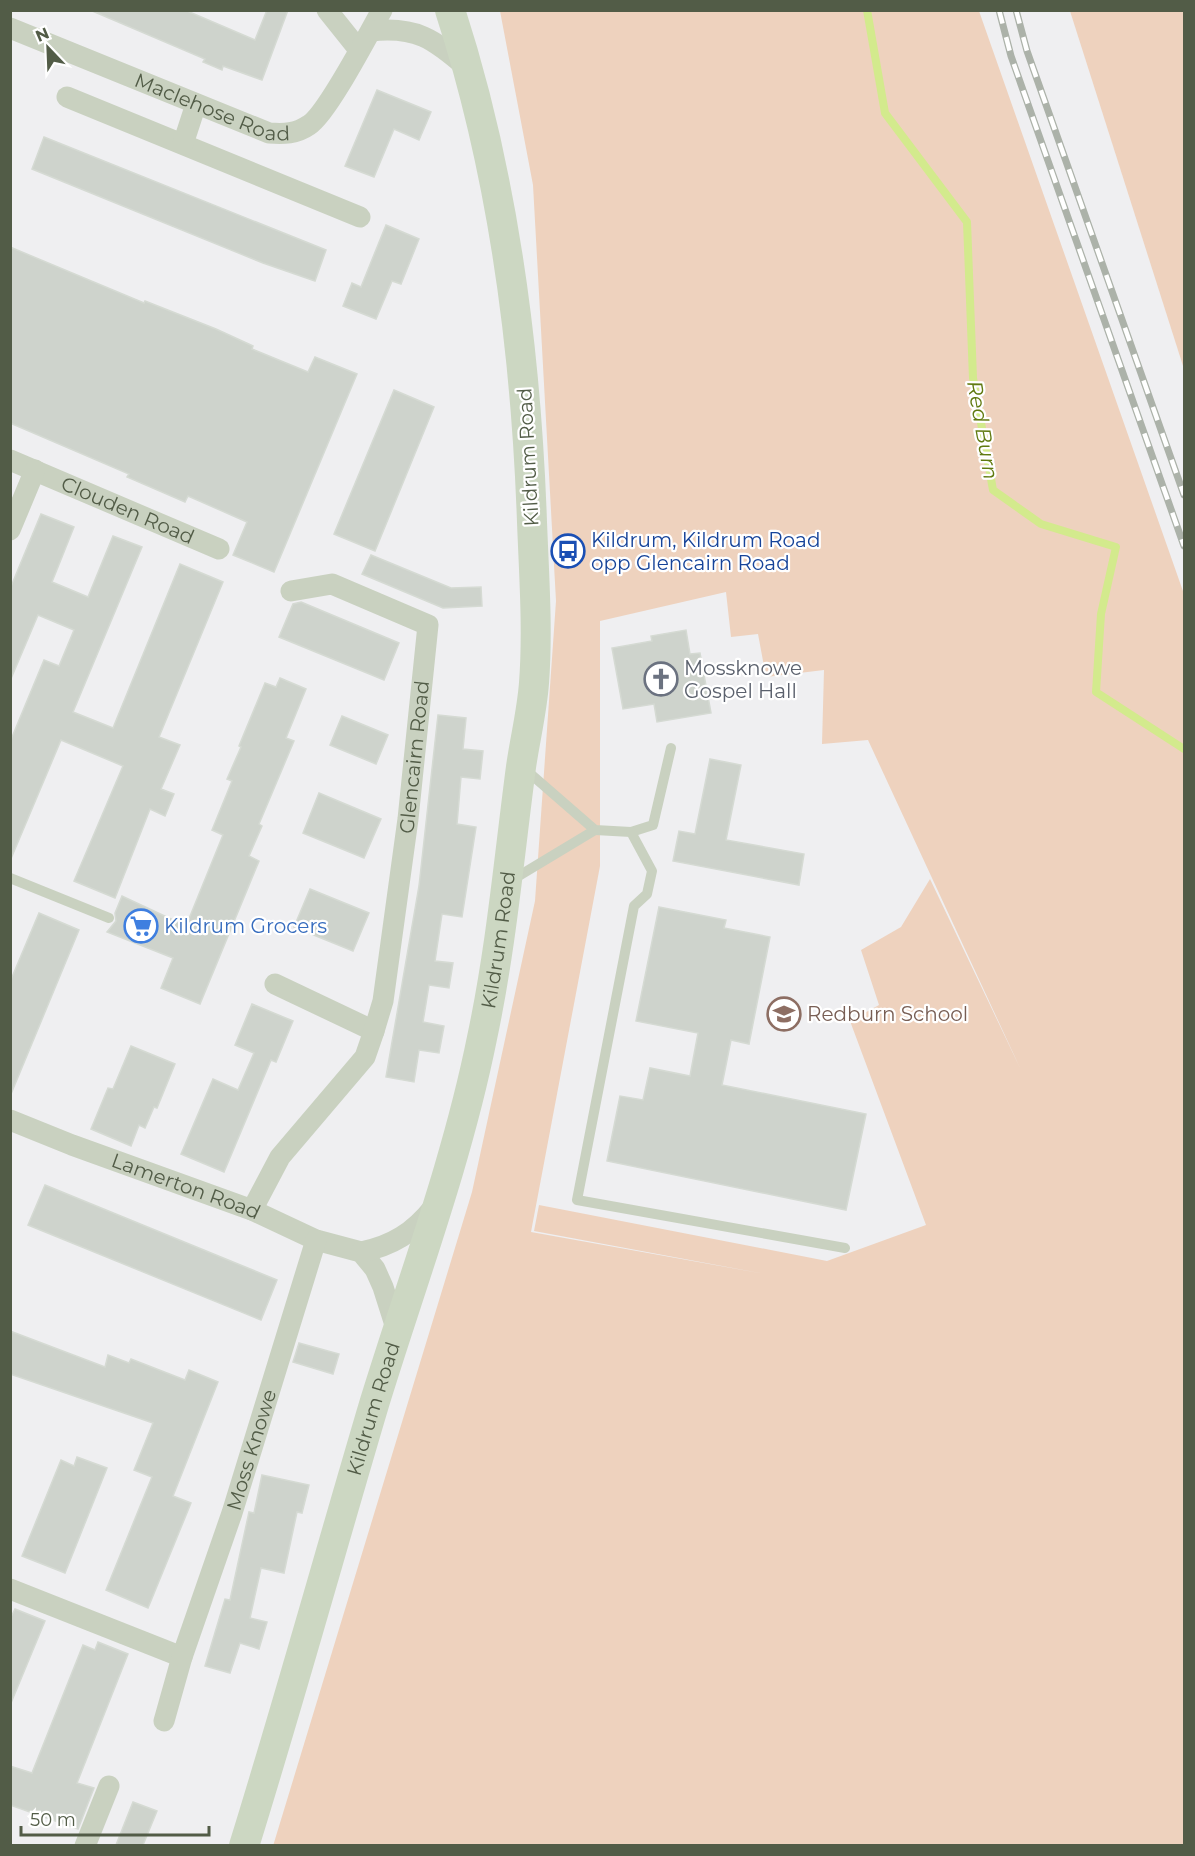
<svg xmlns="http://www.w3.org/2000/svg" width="1195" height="1856" viewBox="0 0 1195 1856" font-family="Montserrat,sans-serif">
  <rect width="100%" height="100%" fill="#efeff1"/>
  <g fill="#eed2be" fill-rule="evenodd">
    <path d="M 500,11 L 979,11 L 1184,594 L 1184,1845 L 273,1846 L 472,1192 L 535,901 L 556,601 L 533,185 ZM 726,592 L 731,637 L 758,634 L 766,677 L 824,670 L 822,744 L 868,740 L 1021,1070 L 930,879 L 901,927 L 861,950 L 879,1005 L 850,1021 L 926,1225 L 827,1261 L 539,1205 L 534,1231 L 765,1274 L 531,1232 L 600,866 L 600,621 Z"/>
    <path d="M 1070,11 L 1184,11 L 1184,369 Z"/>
  </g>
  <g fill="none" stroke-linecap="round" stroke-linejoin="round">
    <path stroke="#d3ea8d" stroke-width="8" d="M 867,10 L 885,113 L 967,222 L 973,378 L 993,490 L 1041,524 L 1116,547 L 1101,614 L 1096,692 L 1184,749"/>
  </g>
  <g fill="#ced3cc" stroke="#d5dad3" stroke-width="1.5">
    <path d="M 90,10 L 185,10 L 255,40 L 267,10 L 288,10 L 262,80 L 223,66 L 222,70 L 203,62 L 205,59 Z"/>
    <path d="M 377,90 L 431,112 L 419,140 L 394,129 L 374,177 L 345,166 Z"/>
    <path d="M 44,137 L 326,250 L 315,281 L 263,263 L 32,169 Z"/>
    <path d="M 386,225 L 419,239 L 401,284 L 392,281 L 376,319 L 343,306 L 352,283 L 361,287 Z"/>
    <path d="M 10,247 L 144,303 L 145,301 L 216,329 L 253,346 L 252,349 L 308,372 L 315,357 L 357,374 L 274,572 L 233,555 L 247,522 L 188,496 L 185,502 L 127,477 L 129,474 L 10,423 Z"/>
    <path d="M 394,390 L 434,407 L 375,551 L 334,534 Z"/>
    <path d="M 41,514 L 74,527 L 52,582 L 88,597 L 113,536 L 142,547 L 73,712 L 113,728 L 180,564 L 223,582 L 159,737 L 180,745 L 161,789 L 174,794 L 165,816 L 150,809 L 115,898 L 74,881 L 123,766 L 61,740 L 10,861 L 10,742 L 44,660 L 59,666 L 74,630 L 38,615 L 10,681 L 10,589 Z"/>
    <path d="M 371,555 L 451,588 L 481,587 L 482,606 L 443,608 L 362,574 Z"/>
    <path d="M 301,602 L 399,643 L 384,680 L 279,637 L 293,604 Z"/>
    <path d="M 686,630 L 690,654 L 700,653 L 711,713 L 657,722 L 654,704 L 623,709 L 612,648 L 652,641 L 651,636 Z"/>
    <path d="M 280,678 L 306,689 L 286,738 L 294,741 L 259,824 L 262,826 L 249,856 L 259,861 L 200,1004 L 161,988 L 173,958 L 107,932 L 116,921 L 115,913 L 122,896 L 186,926 L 223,835 L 212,830 L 232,781 L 227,779 L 241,747 L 239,746 L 265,683 L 276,687 Z"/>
    <path d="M 438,715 L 466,718 L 463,749 L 483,751 L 480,779 L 461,777 L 457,824 L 476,827 L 462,917 L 442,914 L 435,961 L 453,963 L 449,988 L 429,985 L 423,1022 L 444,1026 L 439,1053 L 419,1050 L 414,1082 L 386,1077 L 419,886 Z"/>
    <path d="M 342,716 L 388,735 L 376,764 L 330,745 Z"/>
    <path d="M 710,759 L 741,765 L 726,840 L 804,854 L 799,885 L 673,861 L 679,831 L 695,834 Z"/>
    <path d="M 319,793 L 381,819 L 364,858 L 303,833 Z"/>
    <path d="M 310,889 L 369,913 L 353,951 L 294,927 Z"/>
    <path d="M 659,907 L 726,920 L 724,928 L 770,937 L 749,1044 L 731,1040 L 722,1085 L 866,1114 L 846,1210 L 607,1161 L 620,1096 L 643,1100 L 650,1068 L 690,1076 L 698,1033 L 636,1021 Z"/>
    <path d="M 39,913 L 79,930 L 11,1094 L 10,982 Z"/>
    <path d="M 252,1004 L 293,1021 L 276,1062 L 271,1060 L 224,1172 L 181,1154 L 213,1079 L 238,1090 L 254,1053 L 235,1045 Z"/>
    <path d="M 131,1046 L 175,1064 L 157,1108 L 154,1107 L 145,1128 L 139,1125 L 131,1146 L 91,1129 L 108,1088 L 113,1089 Z"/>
    <path d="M 45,1185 L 277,1280 L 261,1320 L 28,1225 Z"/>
    <path d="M 10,1331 L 105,1367 L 108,1355 L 129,1363 L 131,1359 L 185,1380 L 189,1370 L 218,1382 L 173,1496 L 191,1503 L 148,1608 L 106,1590 L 152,1477 L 134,1470 L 153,1423 L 10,1374 Z"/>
    <path d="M 299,1343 L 339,1354 L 333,1374 L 293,1362 Z"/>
    <path d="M 77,1457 L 107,1468 L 65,1573 L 22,1556 L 61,1460 L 74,1466 Z"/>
    <path d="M 262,1475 L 309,1485 L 302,1513 L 297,1512 L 284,1573 L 261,1568 L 250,1618 L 267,1622 L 259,1649 L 240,1643 L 230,1673 L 205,1666 L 225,1599 L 230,1600 L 249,1512 L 254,1513 Z"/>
    <path d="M 15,1609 L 45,1621 L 11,1703 L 10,1619 Z"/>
    <path d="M 98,1642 L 128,1654 L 77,1783 L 94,1788 L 78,1829 L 10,1805 L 10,1766 L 32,1773 L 83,1645 L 95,1650 Z"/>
    <path d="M 133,1802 L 157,1811 L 143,1845 L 116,1845 Z"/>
  </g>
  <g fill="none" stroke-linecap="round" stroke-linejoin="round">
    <g stroke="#c9d1c0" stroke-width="10">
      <path d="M 526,770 L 595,830 L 631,832 L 653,825 L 671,748"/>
      <path d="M 631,832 L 652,871 L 647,894 L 634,906 L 577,1200 L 845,1248"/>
      <path d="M 10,878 L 109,918"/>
      <path d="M 512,880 L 595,830"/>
    </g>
    <g stroke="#c9d1c0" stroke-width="21">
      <path d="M 327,10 L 359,50"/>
      <path id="s1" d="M 10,28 L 269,133 C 284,134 296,134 309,125 C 327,114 369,33 382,10"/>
      <path d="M 371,31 C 416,26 434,39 467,68"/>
      <path d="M 67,97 L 360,217"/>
      <path d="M 183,144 L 196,104"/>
      <path id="s2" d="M 10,460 L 219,549"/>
      <path d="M 10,530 L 35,470"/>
      <path d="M 275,984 L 374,1031"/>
      <path id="s3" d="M 10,1120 L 72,1145 L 252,1210 L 316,1240 L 361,1252 L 375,1269 L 383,1287 L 397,1331"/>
      <path id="s4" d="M 252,1210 L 280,1157 L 365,1057 L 374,1031 L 383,1001 L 408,819 L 428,625 L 332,584 L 291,591"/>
      <path d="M 361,1252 C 392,1246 414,1232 433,1208"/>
      <path d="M 10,1589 L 182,1657"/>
      <path id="s5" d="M 164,1721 L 182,1657 L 232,1513 L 316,1240"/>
      <path d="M 85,1846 L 109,1786"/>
    </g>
    <path stroke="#ccd7c2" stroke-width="30" id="s6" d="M 244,1846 C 290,1698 331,1549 375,1401 C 412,1281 457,1162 482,1038 C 501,949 509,858 521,767 C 525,739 532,711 534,683 C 538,630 534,575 532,522 C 526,349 504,176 450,10"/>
    <g stroke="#acb2a9" stroke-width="7">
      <g id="rail">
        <path d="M 999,10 L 1011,56 L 1184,546"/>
        <path d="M 1016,10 L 1027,51 L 1184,495"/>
      </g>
    </g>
    <use href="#rail" stroke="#fff" stroke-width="4.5" stroke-dasharray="14" stroke-linecap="butt"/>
  </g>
  <defs>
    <g id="bus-ring" transform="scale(1.725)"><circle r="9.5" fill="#fff" stroke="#1a4fb4" stroke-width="1.5"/><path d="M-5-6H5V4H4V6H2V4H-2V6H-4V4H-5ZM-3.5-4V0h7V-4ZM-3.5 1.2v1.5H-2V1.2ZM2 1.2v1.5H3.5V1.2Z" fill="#1a4fb4"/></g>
    <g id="church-ring" transform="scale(1.725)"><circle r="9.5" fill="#fff" stroke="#6b7280" stroke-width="1.5"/><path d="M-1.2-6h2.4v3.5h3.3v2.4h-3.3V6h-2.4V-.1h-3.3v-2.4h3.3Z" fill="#6b7280"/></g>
    <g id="supermarket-ring" transform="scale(1.725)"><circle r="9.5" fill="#fff" stroke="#3f7fe0" stroke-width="1.5"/><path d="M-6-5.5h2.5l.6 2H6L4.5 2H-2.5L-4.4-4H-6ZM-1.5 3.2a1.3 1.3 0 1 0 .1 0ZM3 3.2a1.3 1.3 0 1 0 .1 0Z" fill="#3f7fe0"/></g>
    <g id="school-ring" transform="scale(1.725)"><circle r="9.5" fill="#fff" stroke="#8d6e63" stroke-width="1.5"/><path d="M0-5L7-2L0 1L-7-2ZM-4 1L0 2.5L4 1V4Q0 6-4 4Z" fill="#8d6e63"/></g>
  </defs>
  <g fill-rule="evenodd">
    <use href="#bus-ring" x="568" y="551"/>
    <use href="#church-ring" x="661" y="679"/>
    <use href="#supermarket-ring" x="141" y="926"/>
    <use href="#school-ring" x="784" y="1014"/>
  </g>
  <g text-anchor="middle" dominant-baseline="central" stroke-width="4.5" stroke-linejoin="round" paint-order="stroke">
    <g font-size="20" fill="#525c47" stroke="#fff">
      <text stroke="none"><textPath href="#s1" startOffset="218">Maclehose Road</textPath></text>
      <text transform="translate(528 457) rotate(-93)">Kildrum Road</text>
      <text stroke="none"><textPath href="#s2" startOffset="128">Clouden Road</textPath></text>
      <text stroke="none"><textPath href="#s4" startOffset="496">Glencairn Road</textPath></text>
      <text stroke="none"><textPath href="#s6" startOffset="942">Kildrum Road</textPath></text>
      <text stroke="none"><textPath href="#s3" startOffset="188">Lamerton Road</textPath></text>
      <text stroke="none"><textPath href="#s6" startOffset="456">Kildrum Road</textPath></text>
      <text stroke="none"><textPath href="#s5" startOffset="285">Moss Knowe</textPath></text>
    </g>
    <g font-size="20" fill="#164399" stroke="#fff" text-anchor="start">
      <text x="591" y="540">Kildrum, Kildrum Road<tspan x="591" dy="23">opp Glencairn Road</tspan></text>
    </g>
    <g font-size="20" fill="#5b616d" stroke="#fff" text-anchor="start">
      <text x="684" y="668">Mossknowe<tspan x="684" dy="23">Gospel Hall</tspan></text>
    </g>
    <g font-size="20" fill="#366cbe" stroke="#fff" text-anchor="start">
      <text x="164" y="926">Kildrum Grocers</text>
    </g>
    <g font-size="20" fill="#785e54" stroke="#fff" text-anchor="start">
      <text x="807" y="1014">Redburn School</text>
    </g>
    <g font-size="21" font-style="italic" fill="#607a10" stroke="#fff">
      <text transform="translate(983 430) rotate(80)">Red Burn</text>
    </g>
  </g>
  <rect width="1195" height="1856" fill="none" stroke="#525c47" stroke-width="24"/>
  <g transform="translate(48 48) rotate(337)" stroke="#ffffff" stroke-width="4.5" paint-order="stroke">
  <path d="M0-4.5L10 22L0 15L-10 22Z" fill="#525c47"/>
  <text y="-9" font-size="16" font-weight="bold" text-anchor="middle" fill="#525c47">N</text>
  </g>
  <path d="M21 1826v9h188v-9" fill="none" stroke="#525c47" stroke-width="3"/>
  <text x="30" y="1826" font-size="18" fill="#525c47" stroke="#ffffff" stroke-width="4.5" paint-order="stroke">50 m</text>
</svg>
